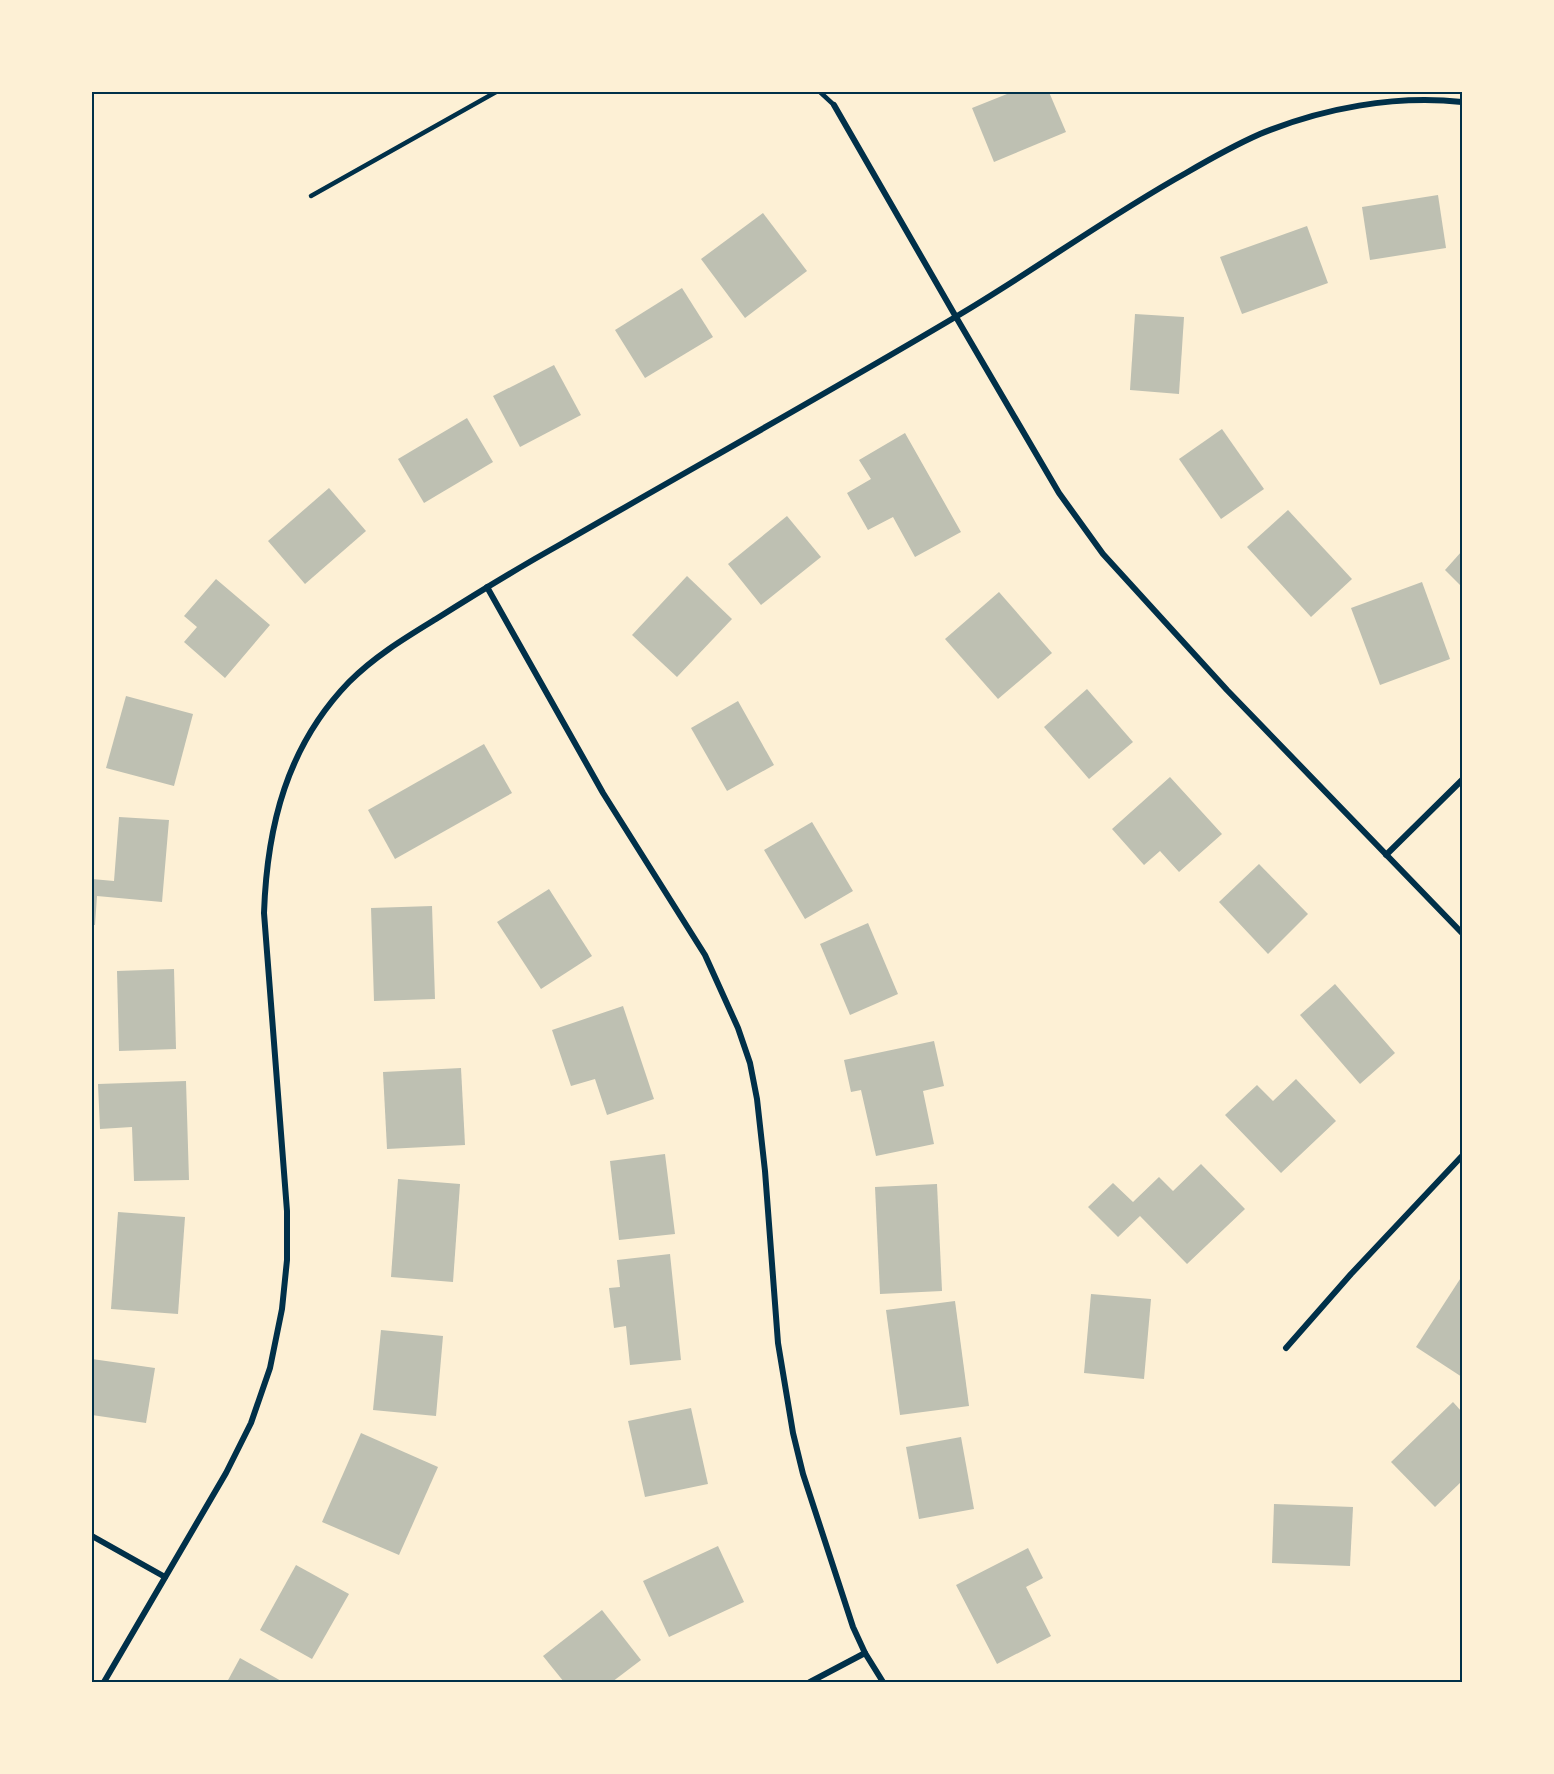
<svg xmlns="http://www.w3.org/2000/svg" width="1554" height="1774" viewBox="0 0 1554 1774" font-family="'Open Sans',sans-serif">
  <rect width="100%" height="100%" fill="#fdf0d5"/>
  <g fill="#bec0b2">
    <path d="M 1012,92 L 1049,92 L 1066,132 L 994,162 L 972,108 Z"/>
    <path d="M 1438,195 L 1446,248 L 1370,260 L 1362,207 Z"/>
    <path d="M 763,213 L 807,271 L 745,318 L 701,259 Z"/>
    <path d="M 1307,226 L 1328,283 L 1242,314 L 1220,257 Z"/>
    <path d="M 682,288 L 713,337 L 645,378 L 615,330 Z"/>
    <path d="M 1135,314 L 1184,317 L 1179,394 L 1130,390 Z"/>
    <path d="M 554,365 L 581,415 L 520,447 L 493,396 Z"/>
    <path d="M 467,418 L 493,462 L 424,503 L 398,459 Z"/>
    <path d="M 1222,429 L 1264,489 L 1221,519 L 1179,459 Z"/>
    <path d="M 905,433 L 961,532 L 915,557 L 893,517 L 868,530 L 847,493 L 871,479 L 859,460 Z"/>
    <path d="M 329,488 L 366,531 L 305,584 L 268,541 Z"/>
    <path d="M 1288,510 L 1352,579 L 1311,617 L 1247,547 Z"/>
    <path d="M 787,516 L 821,557 L 761,605 L 728,564 Z"/>
    <path d="M 1462,551 L 1462,587 L 1445,570 Z"/>
    <path d="M 687,576 L 732,619 L 677,677 L 632,635 Z"/>
    <path d="M 216,579 L 270,625 L 225,678 L 184,642 L 197,627 L 184,616 Z"/>
    <path d="M 1422,582 L 1450,659 L 1380,685 L 1351,608 Z"/>
    <path d="M 999,592 L 1052,653 L 998,699 L 945,639 Z"/>
    <path d="M 1087,689 L 1133,742 L 1089,779 L 1044,727 Z"/>
    <path d="M 126,696 L 193,714 L 174,786 L 106,768 Z"/>
    <path d="M 738,701 L 774,765 L 727,791 L 691,728 Z"/>
    <path d="M 484,744 L 512,793 L 395,859 L 368,810 Z"/>
    <path d="M 1170,777 L 1222,834 L 1179,872 L 1160,851 L 1144,865 L 1112,829 Z"/>
    <path d="M 119,817 L 169,820 L 162,902 L 97,896 L 95,925 L 92,925 L 92,879 L 114,881 Z"/>
    <path d="M 812,822 L 853,891 L 805,919 L 764,850 Z"/>
    <path d="M 1259,864 L 1308,914 L 1268,954 L 1219,902 Z"/>
    <path d="M 549,889 L 592,956 L 541,989 L 497,922 Z"/>
    <path d="M 432,906 L 435,999 L 374,1001 L 371,908 Z"/>
    <path d="M 868,923 L 898,994 L 850,1015 L 820,944 Z"/>
    <path d="M 174,969 L 176,1049 L 119,1051 L 117,971 Z"/>
    <path d="M 1335,984 L 1395,1053 L 1360,1084 L 1300,1015 Z"/>
    <path d="M 623,1006 L 654,1099 L 607,1115 L 595,1079 L 571,1086 L 552,1030 Z"/>
    <path d="M 934,1041 L 944,1086 L 923,1091 L 934,1144 L 876,1156 L 861,1090 L 851,1092 L 844,1060 Z"/>
    <path d="M 461,1068 L 465,1145 L 387,1149 L 383,1072 Z"/>
    <path d="M 1296,1079 L 1336,1121 L 1281,1173 L 1225,1115 L 1257,1085 L 1273,1101 Z"/>
    <path d="M 186,1081 L 189,1180 L 134,1181 L 132,1127 L 100,1129 L 98,1084 Z"/>
    <path d="M 665,1154 L 675,1234 L 619,1240 L 610,1161 Z"/>
    <path d="M 1201,1164 L 1245,1209 L 1187,1264 L 1140,1216 L 1118,1237 L 1088,1207 L 1113,1183 L 1133,1202 L 1159,1177 L 1173,1191 Z"/>
    <path d="M 398,1179 L 460,1184 L 453,1282 L 391,1277 Z"/>
    <path d="M 937,1184 L 942,1291 L 880,1294 L 875,1187 Z"/>
    <path d="M 118,1212 L 185,1217 L 178,1314 L 111,1309 Z"/>
    <path d="M 670,1254 L 681,1360 L 630,1365 L 626,1326 L 614,1328 L 609,1288 L 620,1287 L 617,1260 Z"/>
    <path d="M 1462,1276 L 1462,1377 L 1416,1347 Z"/>
    <path d="M 1091,1294 L 1151,1299 L 1144,1379 L 1084,1373 Z"/>
    <path d="M 955,1301 L 969,1406 L 900,1415 L 886,1310 Z"/>
    <path d="M 381,1330 L 443,1336 L 436,1416 L 373,1410 Z"/>
    <path d="M 92,1359 L 155,1368 L 146,1423 L 92,1415 Z"/>
    <path d="M 1453,1402 L 1462,1412 L 1462,1481 L 1435,1507 L 1391,1462 Z"/>
    <path d="M 691,1408 L 708,1484 L 645,1497 L 628,1421 Z"/>
    <path d="M 361,1433 L 438,1467 L 399,1555 L 322,1522 Z"/>
    <path d="M 961,1437 L 974,1509 L 919,1519 L 906,1447 Z"/>
    <path d="M 1274,1504 L 1353,1507 L 1350,1566 L 1272,1563 Z"/>
    <path d="M 718,1546 L 744,1602 L 669,1637 L 643,1581 Z"/>
    <path d="M 1028,1548 L 1043,1578 L 1026,1587 L 1051,1636 L 997,1664 L 956,1585 Z"/>
    <path d="M 296,1565 L 349,1594 L 312,1659 L 260,1630 Z"/>
    <path d="M 602,1610 L 641,1660 L 612,1682 L 564,1682 L 543,1656 Z"/>
    <path d="M 240,1658 L 283,1682 L 227,1682 Z"/>
  </g>
  <g fill="none" stroke-linecap="round" stroke-linejoin="round">
    <g stroke="#003049" stroke-width="4.5">
      <path d="M 820,92 L 834,105"/>
      <path d="M 311,196 L 496,92"/>
    </g>
    <g stroke="#003049" stroke-width="6">
      <path d="M 834,105 L 956,317 L 1059,493 L 1103,554 L 1227,690 L 1462,933"/>
      <path d="M 487,587 L 603,793 L 705,955 L 738,1028 L 750,1063 L 757,1099 L 765,1171 L 778,1343 L 793,1433 L 803,1474 L 853,1627 L 865,1653 L 883,1682"/>
      <path d="M 1386,855 L 1462,780"/>
      <path d="M 1286,1348 L 1351,1274 L 1462,1156"/>
      <path d="M 92,1536 L 165,1577"/>
      <path d="M 104,1682 L 226,1473 L 251,1423 L 270,1368 L 282,1309 L 287,1260 L 287,1211 L 264,913 C 267,826 287,746 349,682 C 375,656 405,638 436,619 C 477,593 518,568 561,544 C 691,469 822,396 952,319 C 1031,273 1105,218 1186,173 C 1210,159 1235,145 1260,134 C 1323,108 1394,95 1462,102"/>
      <path d="M 810,1682 L 865,1653"/>
    </g>
  </g>
  <rect width="1554" height="1774" fill="none" stroke="#fdf0d5" stroke-width="186"/>
  <rect x="93" y="93" width="1368" height="1588" fill="none" stroke="#003049" stroke-width="2"/>
</svg>
